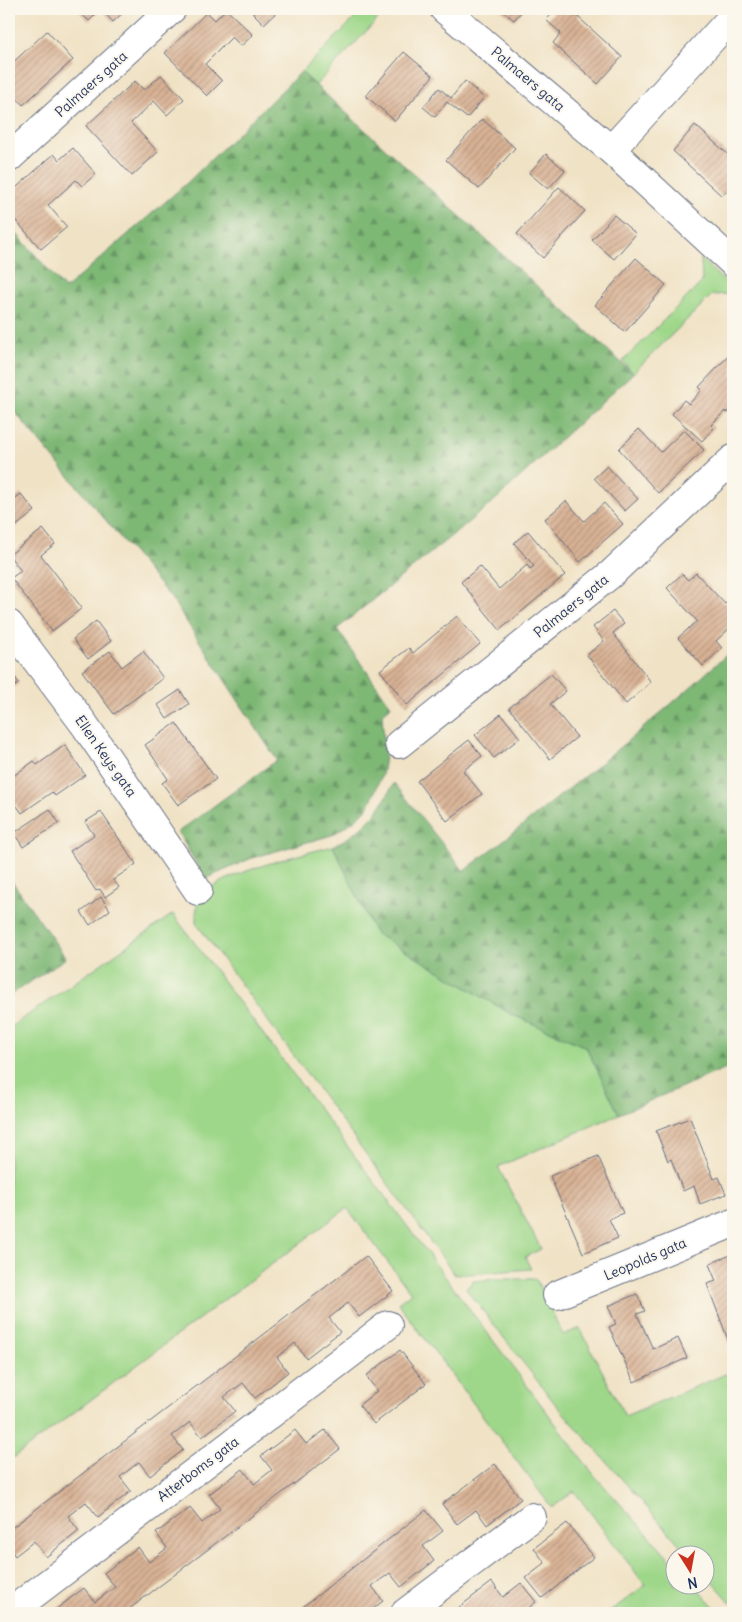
<svg xmlns="http://www.w3.org/2000/svg" width="742" height="1622" viewBox="0 0 742 1622" font-family="Delius,sans-serif">
  <defs>
    <pattern id="forest-firs" width="22" height="20" patternUnits="userSpaceOnUse" patternTransform="scale(1.25)"><rect width="22" height="20" fill="#7eb875"/><path d="M5 1l3.5 6h-7zM16 11l3.5 6h-7z" fill="#669663"/></pattern>
    <pattern id="building-hatch" width="6" height="6" patternUnits="userSpaceOnUse" patternTransform="scale(1.25)"><rect width="6" height="6" fill="#d9b294"/><path d="M-1 1l2-2M0 6l6-6M5 7l2-2" fill="none" stroke="#af917c"/></pattern>
  </defs>
  <rect width="100%" height="100%" fill="#fbf7ec"/>
  <filter id="ink" filterUnits="userSpaceOnUse"><feTurbulence type="fractalNoise" baseFrequency=".02" numOctaves="2"/><feDisplacementMap in="SourceGraphic" scale="10" xChannelSelector="R" yChannelSelector="G"/><feConvolveMatrix kernelMatrix="1 2 1 2 8 2 1 2 1" color-interpolation-filters="sRGB"/></filter>
  <filter id="wash" filterUnits="userSpaceOnUse"><feTurbulence type="fractalNoise" baseFrequency=".0096" numOctaves="4" result="noise"/><feDisplacementMap in="SourceGraphic" scale="20" xChannelSelector="R" yChannelSelector="G"/><feGaussianBlur stdDeviation="1.12" result="paint"/><feColorMatrix in="noise" values="0 0 0 0 0 0 0 0 0 0 0 0 0 0 0 0 0 1.4 0 .05"/><feComposite in="paint" operator="in"/></filter>
  <g filter="url(#wash)">
    <rect width="100%" height="100%" fill="#f0e2c5"/>
    <g fill="#9ed789" stroke="#5c8374">
      <path d="M 364,9 L 387,9 L 316,85 L 301,72 Z"/>
      <path d="M 701,259 L 733,290 L 733,294 L 712,295 L 633,373 L 623,361 L 702,282 Z"/>
      <path d="M 333,846 L 375,933 L 511,1014 L 586,1047 L 619,1114 L 498,1167 L 541,1249 L 525,1257 L 531,1269 L 455,1275 L 196,923 C 196,914 196,904 201,897 C 220,873 303,854 333,846 Z"/>
      <path d="M 173,914 L 594,1475 L 674,1563 L 674,1584 L 694,1585 L 720,1613 L 608,1613 L 645,1585 L 574,1491 L 552,1508 L 398,1303 L 411,1293 L 347,1208 L 9,1461 L 9,1028 Z"/>
      <path d="M 497,1279 L 536,1279 L 563,1335 L 580,1328 L 625,1416 L 733,1371 L 733,1605 L 705,1573 L 704,1554 L 688,1554 L 553,1401 L 466,1289 L 473,1281 Z"/>
    </g>
    <g fill="url(#forest-firs)" stroke="#4c746a">
      <path d="M 301,72 L 633,373 L 493,502 L 337,629 L 391,706 L 382,714 L 385,757 L 382,775 L 368,808 L 355,820 L 332,835 L 252,858 L 205,879 L 178,832 L 277,760 L 171,598 L 9,405 L 9,225 L 65,289 L 187,183 Z"/>
      <path d="M 733,649 L 733,1065 L 619,1114 L 586,1047 L 511,1014 L 375,933 L 333,846 C 366,829 377,815 394,783 L 464,871 C 556,800 647,728 733,649 Z"/>
      <path d="M 9,877 L 66,958 L 9,996 Z"/>
    </g>
    <g id="blocks">
      <g fill="url(#building-hatch)">
        <path d="M 76,9 L 127,9 L 113,22 L 101,9 L 89,21 Z"/>
        <path d="M 226,9 L 253,35 L 241,46 L 232,37 L 205,64 L 222,81 L 207,96 L 165,53 L 207,12 L 215,20 Z"/>
        <path d="M 249,9 L 276,9 L 278,11 L 264,24 Z"/>
        <path d="M 500,9 L 524,9 L 514,20 Z"/>
        <path d="M 557,9 L 582,9 L 577,16 L 622,57 L 598,84 L 553,43 L 561,33 L 546,20 Z"/>
        <path d="M 47,31 L 73,60 L 23,105 L 9,90 L 9,66 Z"/>
        <path d="M 404,52 L 433,76 L 395,121 L 366,96 Z"/>
        <path d="M 161,75 L 184,99 L 167,115 L 154,101 L 131,123 L 158,152 L 132,176 L 86,126 L 135,81 L 144,90 Z"/>
        <path d="M 465,81 L 484,98 L 467,118 L 447,102 L 435,117 L 423,107 L 439,88 L 451,98 Z"/>
        <path d="M 482,119 L 515,148 L 479,189 L 446,160 Z"/>
        <path d="M 695,125 L 733,159 L 733,197 L 726,191 L 722,196 L 673,151 Z"/>
        <path d="M 73,148 L 96,174 L 82,186 L 76,180 L 48,205 L 67,227 L 41,249 L 9,213 L 9,194 L 54,154 L 59,160 Z"/>
        <path d="M 546,154 L 565,170 L 548,189 L 529,173 Z"/>
        <path d="M 559,187 L 585,211 L 543,258 L 517,234 Z"/>
        <path d="M 614,215 L 636,234 L 614,259 L 592,240 Z"/>
        <path d="M 636,258 L 666,285 L 625,332 L 595,305 Z"/>
        <path d="M 733,351 L 733,406 L 727,413 L 725,411 L 711,425 L 714,428 L 702,441 L 672,414 L 684,400 L 689,404 L 702,390 L 699,387 Z"/>
        <path d="M 639,429 L 661,452 L 684,430 L 704,450 L 658,493 L 619,449 Z"/>
        <path d="M 607,466 L 638,499 L 625,511 L 594,478 Z"/>
        <path d="M 21,494 L 35,511 L 9,532 L 9,503 Z"/>
        <path d="M 566,501 L 584,521 L 604,503 L 623,524 L 580,562 L 545,519 Z"/>
        <path d="M 43,529 L 55,544 L 41,555 L 82,608 L 52,631 L 11,578 L 21,571 L 9,555 Z"/>
        <path d="M 528,531 L 565,575 L 500,630 L 461,582 L 480,566 L 499,589 L 527,565 L 530,569 L 534,566 L 514,543 Z"/>
        <path d="M 696,573 L 725,604 L 733,596 L 733,625 L 716,641 L 722,648 L 703,666 L 678,638 L 697,621 L 667,588 L 682,574 L 688,580 Z"/>
        <path d="M 613,611 L 624,624 L 613,633 L 651,682 L 626,704 L 587,655 L 604,641 L 593,627 Z"/>
        <path d="M 457,616 L 480,644 L 407,705 L 380,670 L 409,648 L 413,653 Z"/>
        <path d="M 96,621 L 111,641 L 88,659 L 73,639 Z"/>
        <path d="M 110,651 L 122,667 L 143,651 L 163,678 L 114,714 L 82,671 Z"/>
        <path d="M 9,669 L 19,683 L 9,691 Z"/>
        <path d="M 551,674 L 566,691 L 550,704 L 577,737 L 550,759 L 509,708 Z"/>
        <path d="M 180,690 L 189,704 L 167,719 L 158,705 Z"/>
        <path d="M 501,714 L 520,738 L 494,758 L 475,735 Z"/>
        <path d="M 176,723 L 216,779 L 178,805 L 162,783 L 168,779 L 145,745 Z"/>
        <path d="M 469,740 L 482,756 L 463,771 L 482,794 L 447,821 L 417,781 Z"/>
        <path d="M 65,745 L 85,775 L 55,796 L 52,792 L 22,813 L 9,795 L 9,779 L 34,761 L 37,765 Z"/>
        <path d="M 50,809 L 59,823 L 23,847 L 14,833 Z"/>
        <path d="M 101,812 L 136,864 L 113,880 L 119,887 L 105,897 L 100,889 L 96,891 L 70,851 L 94,835 L 85,822 Z"/>
        <path d="M 101,897 L 110,910 L 90,925 L 81,912 Z"/>
        <path d="M 690,1118 L 714,1179 L 719,1177 L 726,1194 L 700,1204 L 694,1186 L 683,1191 L 671,1159 L 668,1161 L 656,1131 Z"/>
        <path d="M 598,1156 L 623,1213 L 609,1219 L 618,1238 L 583,1253 L 550,1176 Z"/>
        <path d="M 733,1254 L 733,1276 L 730,1277 L 733,1284 L 733,1353 L 707,1284 L 716,1281 L 709,1264 Z"/>
        <path d="M 366,1256 L 393,1291 L 359,1317 L 348,1303 L 329,1318 L 340,1332 L 306,1358 L 295,1343 L 277,1357 L 288,1372 L 255,1398 L 243,1383 L 224,1397 L 235,1411 L 202,1437 L 190,1422 L 172,1436 L 183,1450 L 150,1476 L 139,1462 L 120,1477 L 131,1491 L 98,1517 L 86,1502 L 68,1516 L 79,1531 L 46,1557 L 34,1541 L 15,1556 L 9,1548 L 9,1530 Z"/>
        <path d="M 637,1294 L 645,1311 L 637,1314 L 653,1349 L 678,1338 L 687,1358 L 634,1382 L 609,1327 L 616,1324 L 608,1306 Z"/>
        <path d="M 400,1350 L 426,1384 L 374,1424 L 359,1405 L 377,1391 L 366,1376 Z"/>
        <path d="M 295,1430 L 306,1444 L 325,1430 L 340,1449 L 124,1613 L 51,1613 L 84,1588 L 95,1602 L 115,1587 L 104,1573 L 138,1547 L 149,1562 L 167,1548 L 156,1533 L 190,1508 L 202,1523 L 220,1509 L 209,1494 L 243,1469 L 254,1484 L 272,1470 L 261,1456 Z"/>
        <path d="M 495,1464 L 521,1499 L 487,1525 L 476,1510 L 457,1524 L 442,1504 Z"/>
        <path d="M 426,1510 L 443,1531 L 423,1546 L 434,1561 L 401,1587 L 390,1573 L 372,1586 L 383,1601 L 368,1613 L 295,1613 Z"/>
        <path d="M 567,1523 L 594,1557 L 542,1598 L 526,1578 L 545,1563 L 534,1548 Z"/>
        <path d="M 492,1582 L 503,1597 L 521,1583 L 536,1602 L 522,1613 L 462,1613 L 458,1608 Z"/>
      </g>
    </g>
  </g>
  <g filter="url(#ink)">
    <use href="#blocks" fill-opacity="0" stroke="#666e82" stroke-width="1"/>
    <g fill="none" stroke-linecap="round" stroke-linejoin="round">
      <g stroke="#666e82" stroke-width="30">
        <g id="street">
          <path d="M 444,9 L 611,150 L 733,263"/>
          <path d="M 611,150 L 733,16"/>
          <path d="M 9,158 L 172,9"/>
          <path d="M 9,624 L 84,724 L 198,891"/>
          <path d="M 399,744 L 611,574 L 733,459"/>
          <path d="M 557,1295 L 733,1223"/>
          <path d="M 9,1613 L 388,1325"/>
          <path d="M 405,1613 L 532,1517"/>
        </g>
      </g>
      <use href="#street" stroke="#fff" stroke-width="28"/>
    </g>
  </g>
  <g text-anchor="middle" dominant-baseline="central" stroke-width="4" stroke-linejoin="round" paint-order="stroke">
    <g font-size="14" fill="#1b2f5e" stroke="#fbf7ec">
      <text transform="translate(528 79) rotate(40)">Palmaers gata</text>
      <text transform="translate(91 84) rotate(-42)">Palmaers gata</text>
      <text transform="translate(571 606) rotate(-39)">Palmaers gata</text>
      <text transform="translate(106 756) rotate(55)">Ellen Keys gata</text>
      <text transform="translate(645 1259) rotate(-23)">Leopolds gata</text>
      <text transform="translate(198 1469) rotate(-37)">Atterboms gata</text>
    </g>
  </g>
  <rect width="742" height="1622" fill="none" stroke="#fbf7ec" stroke-width="30"/>
  <g transform="translate(690 1570) rotate(169)"><circle r="24" fill="#fbf7ec" stroke="#a1a7b3"/>
  <path d="M0-4L9 19L0 12L-9 19Z" fill="#c8321e"/>
  <text y="-8" font-size="14" font-weight="bold" text-anchor="middle" fill="#1b2f5e">N</text>
  </g>
</svg>
